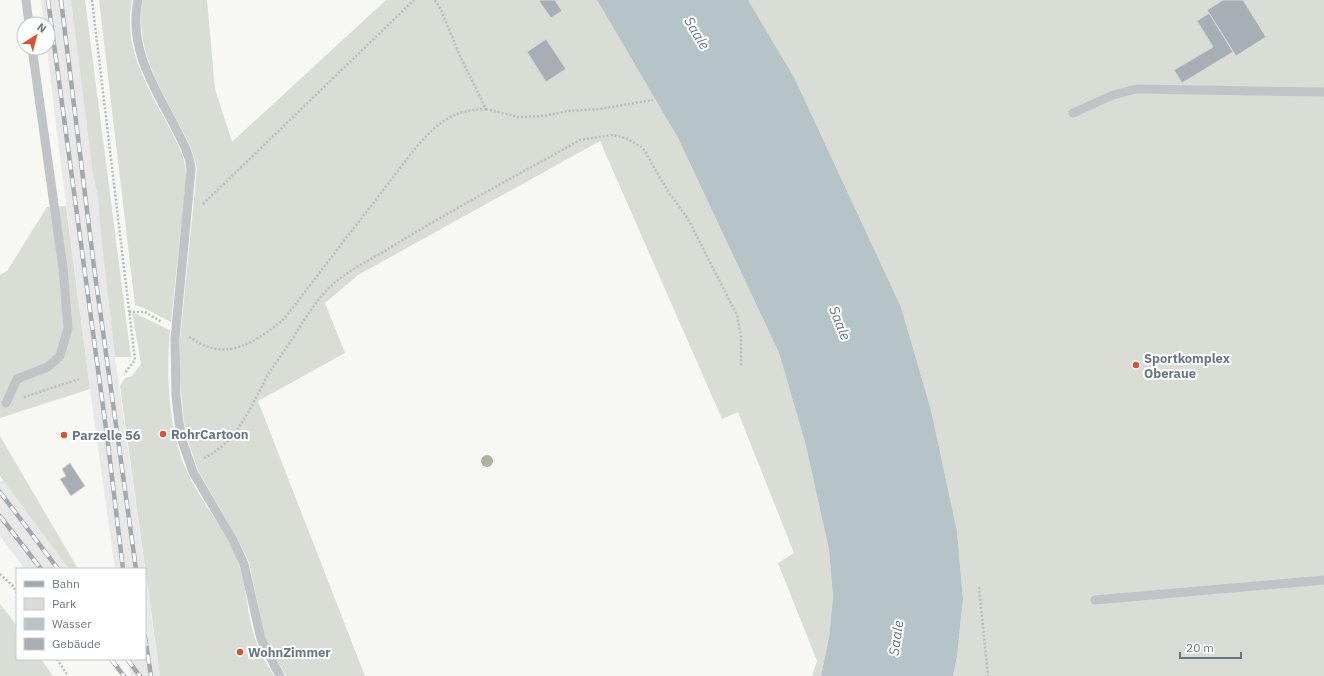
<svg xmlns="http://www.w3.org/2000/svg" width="1324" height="676" viewBox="0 0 1324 676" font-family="'IBM Plex Sans',sans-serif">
  <rect width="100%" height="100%" fill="#f7f7f4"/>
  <g fill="#e7e8e7">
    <path d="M 41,0 L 71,0 L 93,175 L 98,197 L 100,227 L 115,357 L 145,569 L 115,569 L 94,419 L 56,125 L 47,48 L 48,24 L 44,24 Z"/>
    <path d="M 3,480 L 69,569 L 25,569 L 0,536 L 0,482 Z"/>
    <path d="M 145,570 L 151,615 L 160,676 L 131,676 L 128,659 L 145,659 Z"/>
  </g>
  <g fill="#d9ddd5">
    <path d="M 71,0 L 85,0 L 131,357 L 115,357 L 100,227 L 98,197 L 93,175 Z"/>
    <path d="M 99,0 L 132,0 C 123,46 146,85 167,123 C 177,143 187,158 186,180 L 171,322 L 144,308 L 135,305 Z"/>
    <path d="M 143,0 L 207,0 L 215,89 L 232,142 L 386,0 L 597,0 L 678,138 L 779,353 L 805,442 L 829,550 L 833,597 L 829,637 L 821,676 L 812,676 L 817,661 L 778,563 L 794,553 L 738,412 L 722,419 L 600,141 L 358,275 L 325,303 L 345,353 L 258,401 L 365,676 L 286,676 L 265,638 L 249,562 L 237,538 L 198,470 L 188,441 L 184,422 L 180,379 L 180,340 L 197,169 C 194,152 187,139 179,124 C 158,84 134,46 143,0 Z"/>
    <path d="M 748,0 L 1324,0 L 1324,676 L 953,676 L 957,657 L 963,599 L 957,531 L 931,410 L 901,307 L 794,77 Z"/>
    <path d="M 66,206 L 90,389 L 0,418 L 0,275 L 7,271 L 47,207 Z"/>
    <path d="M 132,312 L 170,330 C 166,376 168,431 188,474 C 203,506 229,533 240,567 C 247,591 247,617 256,641 C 260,653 267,665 274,676 L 160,676 L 120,386 L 125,378 L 132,376 L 141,364 Z"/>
    <path d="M 0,436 L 78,569 L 69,569 L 0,476 Z"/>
    <path d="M 0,604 L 17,626 L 17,659 L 41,659 L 53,676 L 0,676 Z"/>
  </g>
  <path fill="#b7c4c7" d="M 597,0 L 748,0 L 794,77 L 901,307 L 931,410 L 957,531 L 963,599 L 957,657 L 953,676 L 821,676 L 829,637 L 833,597 L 829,550 L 805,442 L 779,353 L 678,138 Z"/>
  <g fill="#a8afb4" stroke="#d8d8d6">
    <path d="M 541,0 L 555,0 L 562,11 L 551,18 L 539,1 Z"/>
    <path d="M 1223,0 L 1243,0 L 1266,37 L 1236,56 L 1207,10 Z"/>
    <path d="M 1209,13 L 1233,52 L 1182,83 L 1174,70 L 1213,47 L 1197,21 Z"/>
    <path d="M 546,39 L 566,69 L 546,82 L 527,52 Z"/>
    <path d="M 70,463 L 85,486 L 71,496 L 60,479 L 66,476 L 62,469 Z"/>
  </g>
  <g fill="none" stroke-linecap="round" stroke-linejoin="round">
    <g stroke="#babdbf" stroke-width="2.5" stroke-dasharray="2 2" stroke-linecap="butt">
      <path d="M 92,0 L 135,360 L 124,374"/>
      <path d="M 486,109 L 518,117 L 544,116 L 568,111 L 599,109 L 653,100"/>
      <path d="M 203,204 L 414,0"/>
      <path d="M 129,312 L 145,312 L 162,322"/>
      <path d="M 189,337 C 195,340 200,344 206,346 C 235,358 263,336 284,319 L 417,146 C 439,122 452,110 486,109 L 460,56 L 441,10 L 435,0"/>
      <path d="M 24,397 L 79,379"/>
      <path d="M 204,458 C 238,442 252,404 269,373 C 278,360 287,347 296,333 C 307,316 317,299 332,285 C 345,272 372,259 388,249 C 451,210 516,176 580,140 L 612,135 L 626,138 L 643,148 L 667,190 L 688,219 L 737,315 L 741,337 L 741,367"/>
      <path d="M 0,574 L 13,586 L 17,593"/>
      <path d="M 979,587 L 988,676"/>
      <path d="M 57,659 L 68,676"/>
    </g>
    <g stroke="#c0c4c7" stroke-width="9">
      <path d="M 26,0 L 29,24"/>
      <path d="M 138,0 C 128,48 154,86 175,127 C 182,141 190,154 191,170 L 175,339 L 176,396 L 179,423 L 183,443 L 193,472 L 233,540 L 244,564 L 261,639 L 280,676"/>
      <path d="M 1073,113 L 1113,95 L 1136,89 L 1324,92"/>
      <path d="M 6,403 L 17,379 L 48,367 L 60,356 L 68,328 L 63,268 L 32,48"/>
      <path d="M 1095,600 L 1324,580"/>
    </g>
    <g stroke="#a2a8ac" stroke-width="4.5">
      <g id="rail">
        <path d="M 48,0 L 107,436 L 123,569"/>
        <path d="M 61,0 L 94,267 L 136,569"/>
        <path d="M 0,492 L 58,569"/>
        <path d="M 0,516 L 41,569"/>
        <path d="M 145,637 L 151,676"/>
        <path d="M 111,659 L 124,676"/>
        <path d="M 127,659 L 140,676"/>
      </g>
    </g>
    <use href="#rail" stroke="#fff" stroke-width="3" stroke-dasharray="9" stroke-linecap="butt"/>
  </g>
  <circle fill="#aab3a6" cx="487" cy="461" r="6"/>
  <g fill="#d95232" stroke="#fff" stroke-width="1.5">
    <circle cx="1136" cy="365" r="4"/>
    <circle cx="163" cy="434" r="4"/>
    <circle cx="64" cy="435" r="4"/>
    <circle cx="240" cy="652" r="4"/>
  </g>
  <g text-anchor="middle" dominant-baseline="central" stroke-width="4" stroke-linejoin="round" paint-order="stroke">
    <g font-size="13" font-weight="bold" fill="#687883" stroke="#fff" text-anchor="start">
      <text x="1144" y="358">Sportkomplex<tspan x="1144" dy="15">Oberaue</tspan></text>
      <text x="171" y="434">RohrCartoon</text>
      <text x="72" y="435">Parzelle 56</text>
      <text x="248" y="652">WohnZimmer</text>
    </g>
    <g font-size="14" font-style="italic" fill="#63797f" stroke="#fff">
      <text transform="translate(697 33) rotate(59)">Saale</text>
      <text transform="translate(840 323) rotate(68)">Saale</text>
      <text transform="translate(896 638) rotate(-82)">Saale</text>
    </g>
  </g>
  <rect x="16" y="568" width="130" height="92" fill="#ffffff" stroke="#c3c9cd"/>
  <rect x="24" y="581" width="20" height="6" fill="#a2a8ac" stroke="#c3c9cd"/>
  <text x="52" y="588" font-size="12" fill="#687883">Bahn</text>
  <rect x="24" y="598" width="20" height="12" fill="#d9ddd5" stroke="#c3c9cd"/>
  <text x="52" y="608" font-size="12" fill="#687883">Park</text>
  <rect x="24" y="618" width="20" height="12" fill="#b7c4c7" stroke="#c3c9cd"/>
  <text x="52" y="628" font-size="12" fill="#687883">Wasser</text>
  <rect x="24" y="638" width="20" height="12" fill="#a8afb4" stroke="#c3c9cd"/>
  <text x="52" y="648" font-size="12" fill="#687883">Gebäude</text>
  <g transform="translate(36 36) rotate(36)"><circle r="19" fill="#ffffff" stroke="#c3c9cd"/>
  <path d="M0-3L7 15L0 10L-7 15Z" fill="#d95232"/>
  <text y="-6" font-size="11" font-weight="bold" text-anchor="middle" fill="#687883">N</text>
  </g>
  <path d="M1180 652v6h61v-6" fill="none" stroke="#687883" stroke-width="2"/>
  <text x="1186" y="652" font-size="12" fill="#687883" stroke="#ffffff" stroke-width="3" paint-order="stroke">20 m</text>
</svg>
